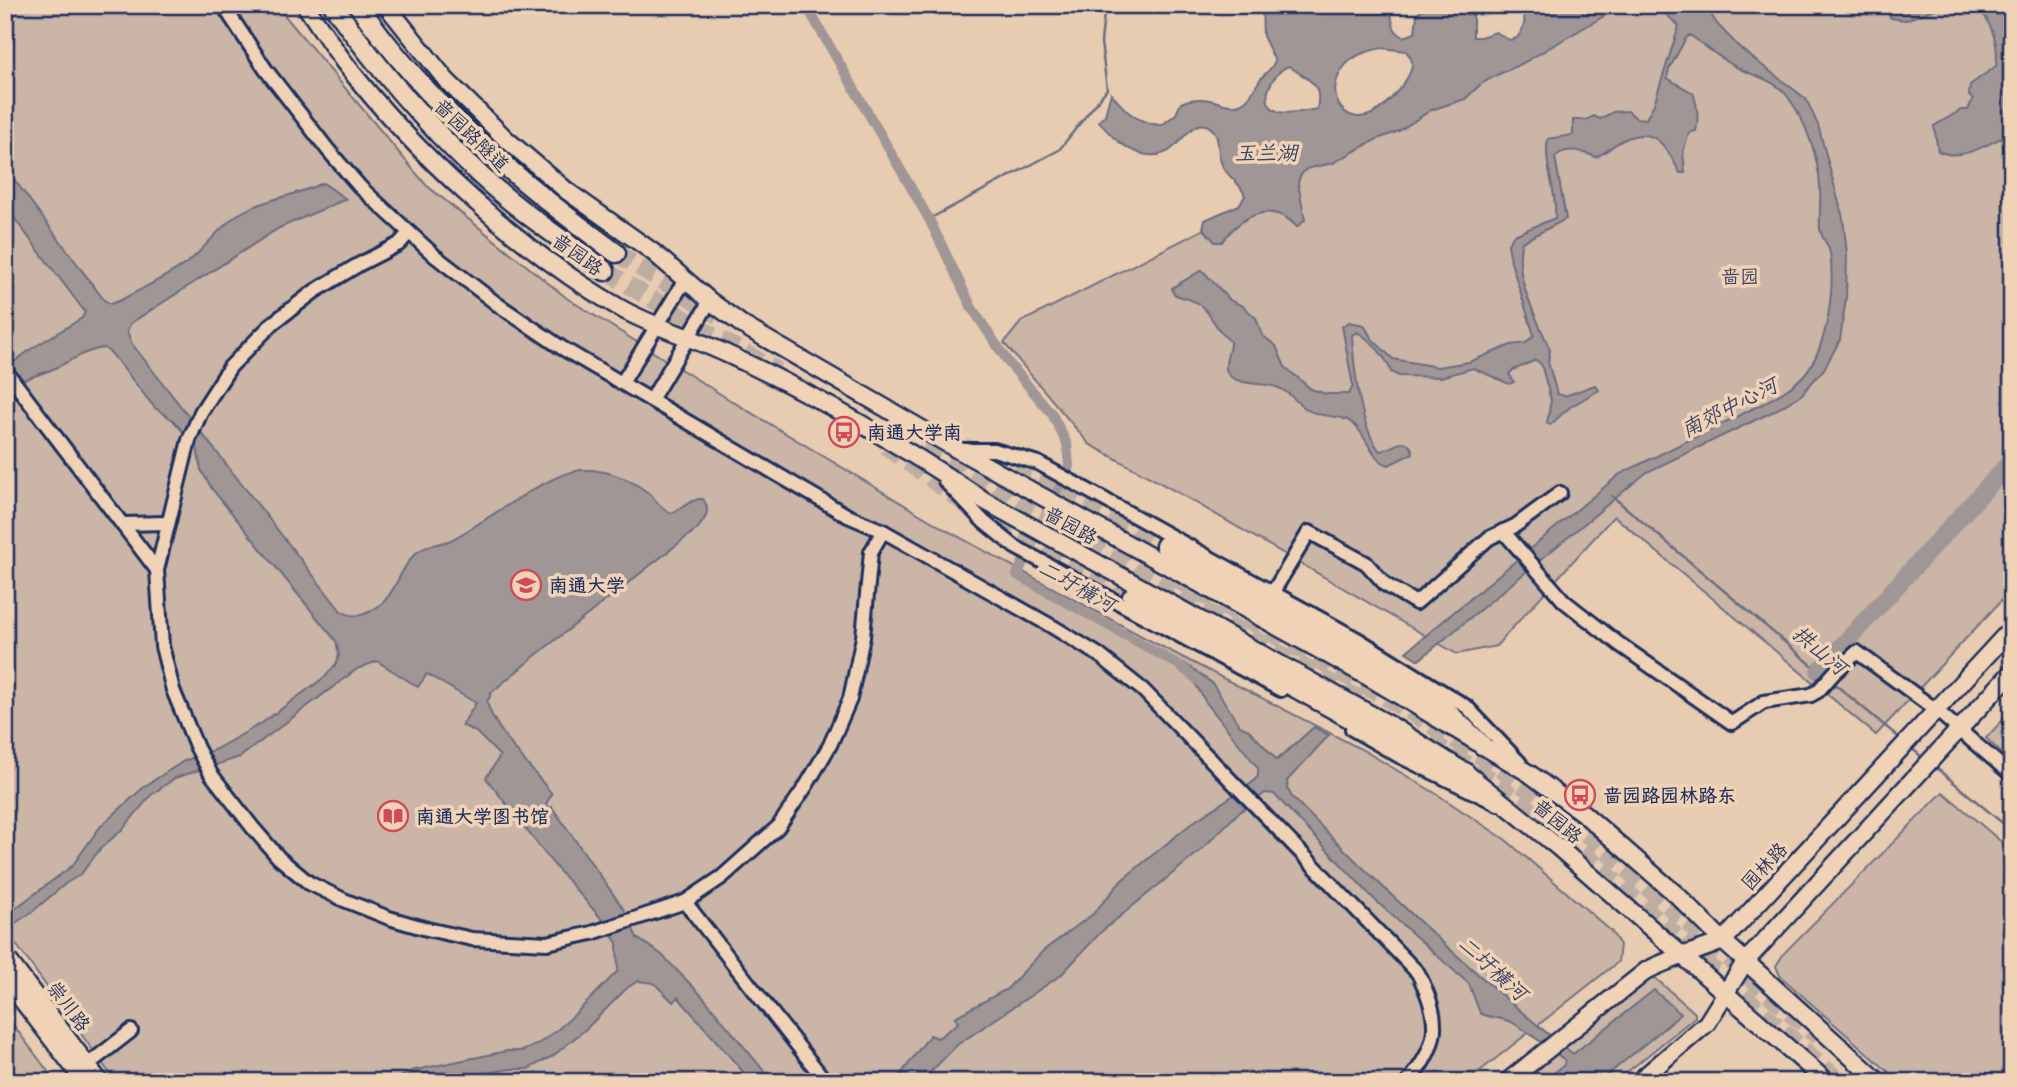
<svg xmlns="http://www.w3.org/2000/svg" width="2017" height="1087" viewBox="0 0 2017 1087" font-family="Delius,'LXGW WenKai TC',sans-serif">
  <rect width="100%" height="100%" fill="#e7ccb2"/>
  <filter id="ink" filterUnits="userSpaceOnUse"><feTurbulence type="fractalNoise" baseFrequency=".0143" numOctaves="2"/><feDisplacementMap in="SourceGraphic" scale="14" xChannelSelector="R" yChannelSelector="G"/><feConvolveMatrix kernelMatrix="1 2 1 2 8 2 1 2 1" color-interpolation-filters="sRGB"/></filter>
  <g filter="url(#ink)">
    <g fill="#cab5a6" stroke="#727282" stroke-width="2">
      <path d="M 5,5 L 276,5 L 426,185 L 568,299 L 730,400 L 946,530 L 1147,639 L 1363,750 L 1435,793 L 1506,840 L 1611,931 L 1620,945 L 1618,962 L 1466,1082 L 116,1082 L 5,929 Z"/>
      <path d="M 1586,5 L 2012,5 L 2012,589 L 1876,735 L 1614,516 L 1496,646 L 1457,654 L 1177,492 L 1089,444 L 1004,343 L 1021,322 L 1250,206 L 1339,139 Z"/>
      <path d="M 2012,710 L 2012,748 L 2004,756 L 1986,738 Z"/>
      <path d="M 1943,792 L 2012,851 L 2012,1082 L 1900,1082 L 1780,976 L 1776,966 L 1784,953 Z"/>
      <path d="M 1654,977 L 1695,1013 L 1695,1017 L 1615,1082 L 1519,1082 L 1649,978 Z"/>
      <path d="M 5,1014 L 56,1082 L 10,1082 L 5,1075 Z"/>
    </g>
    <g fill="#a19696" stroke="#6b6d80" stroke-width="2" fill-rule="evenodd">
      <path d="M 1262,5 L 1389,5 C 1394,19 1389,30 1404,37 L 1415,33 L 1417,15 L 1426,5 L 1469,5 L 1473,14 L 1473,37 L 1480,37 L 1496,32 L 1509,40 L 1517,38 C 1526,26 1527,18 1519,5 L 1623,5 L 1521,64 L 1499,74 L 1481,84 L 1465,99 L 1431,110 L 1399,131 L 1375,140 L 1333,163 L 1306,169 L 1300,176 L 1298,183 L 1305,220 L 1297,227 C 1271,199 1241,216 1222,242 L 1215,242 L 1203,228 L 1205,220 L 1239,205 L 1245,196 C 1240,180 1226,178 1221,162 C 1217,153 1220,139 1214,131 C 1196,110 1181,146 1167,152 C 1140,164 1113,140 1099,121 L 1105,115 L 1111,93 C 1125,111 1138,124 1162,125 L 1176,114 L 1181,103 C 1207,91 1225,110 1240,104 C 1249,101 1253,90 1258,83 C 1263,74 1271,71 1275,61 L 1263,36 ZM 1382,48 L 1406,51 C 1409,55 1413,59 1412,65 C 1411,79 1385,108 1372,114 C 1345,126 1327,98 1339,75 C 1347,57 1363,52 1382,48 ZM 1289,66 C 1307,80 1323,81 1317,109 C 1310,111 1286,114 1279,112 C 1255,104 1273,71 1289,66 Z"/>
      <path d="M 1656,5 L 1705,5 L 1717,24 L 1741,49 L 1806,99 L 1818,125 L 1843,218 L 1847,254 L 1846,298 L 1840,340 L 1824,369 L 1801,395 L 1774,411 L 1647,472 L 1419,660 L 1406,652 L 1620,474 L 1764,403 C 1778,395 1792,388 1803,376 C 1828,349 1835,288 1830,253 C 1829,245 1821,238 1820,229 C 1819,215 1821,201 1820,186 C 1818,156 1806,121 1788,97 C 1776,80 1756,77 1738,68 C 1721,59 1705,46 1690,35 L 1686,38 L 1669,69 L 1667,78 L 1693,93 C 1698,106 1699,117 1696,131 L 1689,133 L 1683,151 L 1685,173 L 1680,173 C 1667,150 1658,125 1625,139 C 1615,143 1607,152 1596,157 C 1583,152 1567,145 1555,157 L 1566,219 L 1522,242 C 1512,277 1538,319 1550,350 L 1548,362 L 1557,394 L 1565,396 L 1595,385 L 1599,390 L 1570,407 L 1550,425 L 1547,423 L 1551,400 L 1541,364 L 1536,360 L 1513,370 L 1509,374 L 1514,382 L 1509,384 L 1473,368 L 1441,377 L 1399,376 L 1391,372 C 1386,356 1371,340 1357,332 L 1352,335 C 1354,368 1359,427 1380,451 C 1390,449 1396,443 1405,442 L 1411,447 L 1413,453 L 1389,465 C 1367,459 1367,427 1345,419 C 1333,415 1319,417 1308,410 C 1295,402 1288,389 1273,386 C 1260,383 1241,385 1230,376 C 1220,367 1231,353 1230,341 C 1215,330 1212,313 1199,304 C 1192,299 1183,298 1176,295 L 1173,293 L 1172,288 L 1202,270 L 1231,301 L 1243,306 L 1256,318 L 1262,335 L 1276,346 L 1285,367 L 1311,389 L 1326,394 L 1349,394 L 1353,386 L 1342,326 L 1349,322 L 1364,325 L 1372,339 L 1393,359 L 1438,367 L 1469,362 L 1511,345 L 1526,343 L 1534,335 L 1511,262 L 1508,244 L 1514,235 L 1555,218 C 1558,192 1543,166 1548,139 L 1573,135 L 1573,120 L 1586,120 L 1594,116 L 1600,119 L 1613,112 L 1628,111 L 1636,118 L 1646,119 L 1654,104 L 1679,26 Z"/>
      <path d="M 1882,5 L 1945,5 L 1906,20 L 1891,18 Z"/>
      <path d="M 1977,5 L 2012,5 L 2012,133 C 1989,142 1963,163 1938,151 L 1934,126 L 1961,110 L 1968,110 L 1973,99 L 1969,96 L 1970,85 L 1996,66 C 2000,43 1991,23 1977,5 Z"/>
      <path d="M 5,167 L 104,300 L 111,304 L 119,301 C 140,289 178,272 194,257 C 209,243 220,227 237,215 C 263,199 296,196 323,183 L 346,199 L 279,228 L 131,323 L 127,331 L 132,344 L 341,611 C 352,618 361,616 371,611 C 398,596 396,572 416,553 C 427,544 439,545 451,540 C 483,524 550,471 583,470 C 605,469 629,478 647,492 C 655,499 661,509 671,513 C 683,510 690,498 703,499 C 711,510 706,518 698,528 L 535,656 L 492,692 L 487,702 C 494,731 533,769 552,794 L 546,804 L 550,809 L 552,807 L 625,911 L 637,938 L 661,954 L 704,998 L 773,1082 L 742,1082 L 740,1079 L 745,1074 L 678,997 L 673,1002 L 654,983 L 638,981 L 627,988 L 587,1028 L 553,1056 L 528,1069 L 510,1069 L 431,1082 L 392,1082 L 411,1071 L 507,1051 C 512,1051 518,1052 524,1050 C 553,1042 596,992 618,971 L 617,943 L 600,917 L 554,865 L 486,778 L 500,756 L 476,732 L 462,725 L 476,703 L 427,674 L 418,687 L 377,661 L 357,669 L 240,757 L 175,778 L 151,795 L 123,829 L 101,848 L 81,874 L 65,884 L 32,912 L 5,930 L 5,916 L 72,866 L 100,827 L 145,786 L 184,761 L 216,749 L 262,723 L 326,676 L 336,664 L 339,655 L 336,641 L 212,489 L 201,470 L 197,448 L 173,420 L 155,408 L 111,353 L 104,348 C 86,350 69,362 53,369 C 37,376 22,379 5,388 L 5,369 L 31,349 L 82,318 L 85,312 L 5,206 Z"/>
      <path d="M 1184,663 L 1212,683 L 1240,726 L 1249,730 L 1277,760 L 1314,727 L 1329,735 L 1287,781 L 1288,790 L 1292,797 C 1381,888 1474,975 1573,1054 L 1654,990 L 1681,1014 L 1599,1082 L 1543,1082 L 1564,1065 L 1565,1060 C 1548,1048 1531,1033 1513,1023 C 1502,1017 1491,1019 1480,1013 L 1469,984 L 1376,901 L 1274,794 L 1265,793 L 1237,814 L 1200,851 L 1101,932 L 1061,975 L 957,1045 L 921,1082 L 895,1082 L 930,1035 L 938,1038 L 958,1023 L 955,1017 L 1007,989 L 1044,950 L 1093,914 L 1122,880 L 1192,823 L 1253,782 L 1258,776 L 1258,768 L 1205,701 Z"/>
    </g>
    <g fill="none" stroke-linecap="round" stroke-linejoin="round">
      <g stroke="#6b6d80" stroke-width="2.5">
        <path d="M 929,219 L 1059,150 L 1107,89 L 1101,42 L 1105,5"/>
        <path d="M 1612,496 L 1826,677"/>
        <path d="M 1831,681 L 1902,740"/>
        <path d="M 1909,746 L 1923,758"/>
        <path d="M 1934,766 L 2012,831"/>
      </g>
      <path stroke="#a19696" stroke-width="10" d="M 806,5 L 929,219 L 972,308 L 1008,362 L 1052,414 L 1067,444 L 1069,466 L 1017,575 L 1179,665 L 1198,680"/>
      <path stroke="#a19696" stroke-width="18" d="M 1819,671 L 2012,460"/>
      <g stroke="#beada1" stroke-width="18" stroke-dasharray="18 9" stroke-linecap="butt">
        <path d="M 616,253 L 719,315"/>
        <path d="M 605,271 L 715,337 L 778,371"/>
        <path d="M 886,446 L 978,513 L 1132,597"/>
        <path d="M 964,447 L 1049,481 L 1165,546"/>
        <path d="M 921,452 L 1092,546 L 1366,703"/>
        <path d="M 1174,578 L 1409,711 L 1495,765 L 1575,824 L 1818,1037"/>
        <path d="M 1429,741 L 1486,776 L 1565,837 L 1840,1082"/>
      </g>
      <g stroke="#1b2f5e" stroke-width="18">
        <g id="minor">
          <path d="M 223,5 L 266,70 L 328,150 L 360,187 L 435,256 L 497,304 L 562,348 L 848,516 L 883,531 L 1053,627 L 1099,655 L 1143,690 L 1418,973 C 1440,1018 1442,1042 1408,1082"/>
          <path d="M 409,233 L 399,244 L 358,265 L 315,291 L 273,323 L 230,367 L 201,412 L 189,440 L 157,570 L 162,646 L 173,690 L 197,748 L 211,774 L 253,828 L 279,858 L 309,883 L 344,900 L 389,918 L 427,929 L 472,939 L 547,943 L 592,933 L 685,902 L 722,877 L 778,827 L 806,786 L 830,745 L 850,699 L 863,637 L 871,552 L 883,531"/>
          <path d="M 5,370 L 157,570"/>
          <path d="M 622,383 L 685,280"/>
          <path d="M 651,400 L 710,301"/>
          <path d="M 961,450 L 994,450 L 1038,463 L 1359,640 L 1467,707 L 1520,763"/>
          <path d="M 945,481 L 984,522 L 1015,547 L 1281,690"/>
          <path d="M 122,524 L 168,523"/>
          <path d="M 1503,531 L 1564,601 L 1619,644 L 1732,723 L 1764,702 L 1811,695 L 1818,691 L 1834,673 L 1857,652 L 1936,710 L 2012,775"/>
          <path d="M 1273,592 L 1309,532 L 1366,563 L 1386,585 L 1416,603 L 1489,538 L 1515,526 L 1560,493"/>
          <path d="M 1352,729 L 1399,756 L 1498,804"/>
          <path d="M 685,902 L 826,1082"/>
          <path d="M 81,1070 L 131,1031"/>
        </g>
      </g>
      <g stroke="#1b2f5e" stroke-width="21">
        <g id="major">
          <path d="M 305,5 C 318,24 331,44 344,62 C 413,152 522,252 620,308 C 653,327 692,337 727,354 C 815,394 905,448 985,501 L 1392,726 L 1465,772 L 1558,847 L 1827,1082"/>
          <path d="M 386,5 L 446,80 L 506,139 L 567,191 L 653,252 L 710,301 L 744,326 L 958,450 L 1370,678 L 1530,774 L 1584,814 L 1678,896 L 1723,941 L 1879,1082"/>
          <path d="M 5,956 L 100,1082"/>
          <path d="M 5,978 L 85,1082"/>
          <path d="M 1507,1082 L 1646,971 C 1670,958 1697,952 1723,941 L 2012,628"/>
          <path d="M 1638,1082 L 1707,1023 L 1745,962 L 2012,672"/>
        </g>
      </g>
      <g stroke="#1b2f5e" stroke-width="23">
        <g id="highway">
          <path d="M 333,5 C 376,67 426,124 481,176 C 519,211 563,240 605,271"/>
          <path d="M 358,5 C 429,106 517,181 616,253"/>
          <path d="M 1165,546 L 1350,648 L 1436,701 L 1482,745"/>
          <path d="M 1132,597 L 1414,754 L 1465,772"/>
        </g>
      </g>
      <use href="#minor" stroke="#f0d3b6" stroke-width="12"/>
      <use href="#major" stroke="#f0d3b6" stroke-width="16"/>
      <use href="#highway" stroke="#f0d3b6" stroke-width="18"/>
    </g>
  </g>
  <defs>
    <g id="bus-ring" transform="scale(1.575)"><circle r="9.5" fill="#f0d3b6" stroke="#d1495b" stroke-width="1.5"/><path d="M-5-6H5V4H4V6H2V4H-2V6H-4V4H-5ZM-3.5-4V0h7V-4ZM-3.5 1.2v1.5H-2V1.2ZM2 1.2v1.5H3.5V1.2Z" fill="#d1495b"/></g>
    <g id="university-ring" transform="scale(1.575)"><circle r="9.5" fill="#f0d3b6" stroke="#d1495b" stroke-width="1.5"/><path d="M0-5L7-2L0 1L-7-2ZM-4 1L0 2.5L4 1V4Q0 6-4 4Z" fill="#d1495b"/></g>
    <g id="library-ring" transform="scale(1.575)"><circle r="9.5" fill="#f0d3b6" stroke="#d1495b" stroke-width="1.5"/><path d="M-6-4Q-3-5.5-.7-3.5V5Q-3 3-6 4ZM6-4Q3-5.5 .7-3.5V5Q3 3 6 4Z" fill="#d1495b"/></g>
  </defs>
  <g fill-rule="evenodd">
    <use href="#bus-ring" x="844" y="432"/>
    <use href="#university-ring" x="526" y="585"/>
    <use href="#bus-ring" x="1580" y="795"/>
    <use href="#library-ring" x="393" y="816"/>
  </g>
  <g text-anchor="middle" dominant-baseline="central" stroke-width="7" stroke-linejoin="round" paint-order="stroke">
    <g font-size="19" fill="#1b2f5e" stroke="#f0d3b6">
      <text transform="translate(472 135) rotate(44)">啬园路隧道</text>
      <text transform="translate(578 254) rotate(36)">啬园路</text>
      <text transform="translate(1071 525) rotate(29)">啬园路</text>
      <text transform="translate(1558 821) rotate(40)">啬园路</text>
      <text transform="translate(1764 866) rotate(-47)">园林路</text>
      <text transform="translate(69 1006) rotate(53)">崇川路</text>
    </g>
    <g font-size="19" fill="#354369" stroke="#f0d3b6">
      <text x="1740" y="276">啬园</text>
    </g>
    <g font-size="19" font-weight="bold" fill="#1b2f5e" stroke="#f0d3b6" text-anchor="start">
      <text x="867" y="432">南通大学南</text>
      <text x="549" y="585">南通大学</text>
      <text x="1603" y="795">啬园路园林路东</text>
      <text x="416" y="816">南通大学图书馆</text>
    </g>
    <g font-size="21" font-style="italic" fill="#364469" stroke="#f0d3b6">
      <text x="1266" y="152">玉兰湖</text>
      <text transform="translate(1729 407) rotate(-27)">南郊中心河</text>
      <text transform="translate(1077 586) rotate(29)">二圩横河</text>
      <text transform="translate(1820 650) rotate(40)">拱山河</text>
      <text transform="translate(1493 968) rotate(42)">二圩横河</text>
    </g>
  </g>
  <rect width="2017" height="1087" fill="none" stroke="#f0d3b6" stroke-width="28"/>
  <rect x="14" y="14" width="1989" height="1059" fill="none" stroke="#1b2f5e" stroke-width="2.5" filter="url(#ink)"/>
</svg>
